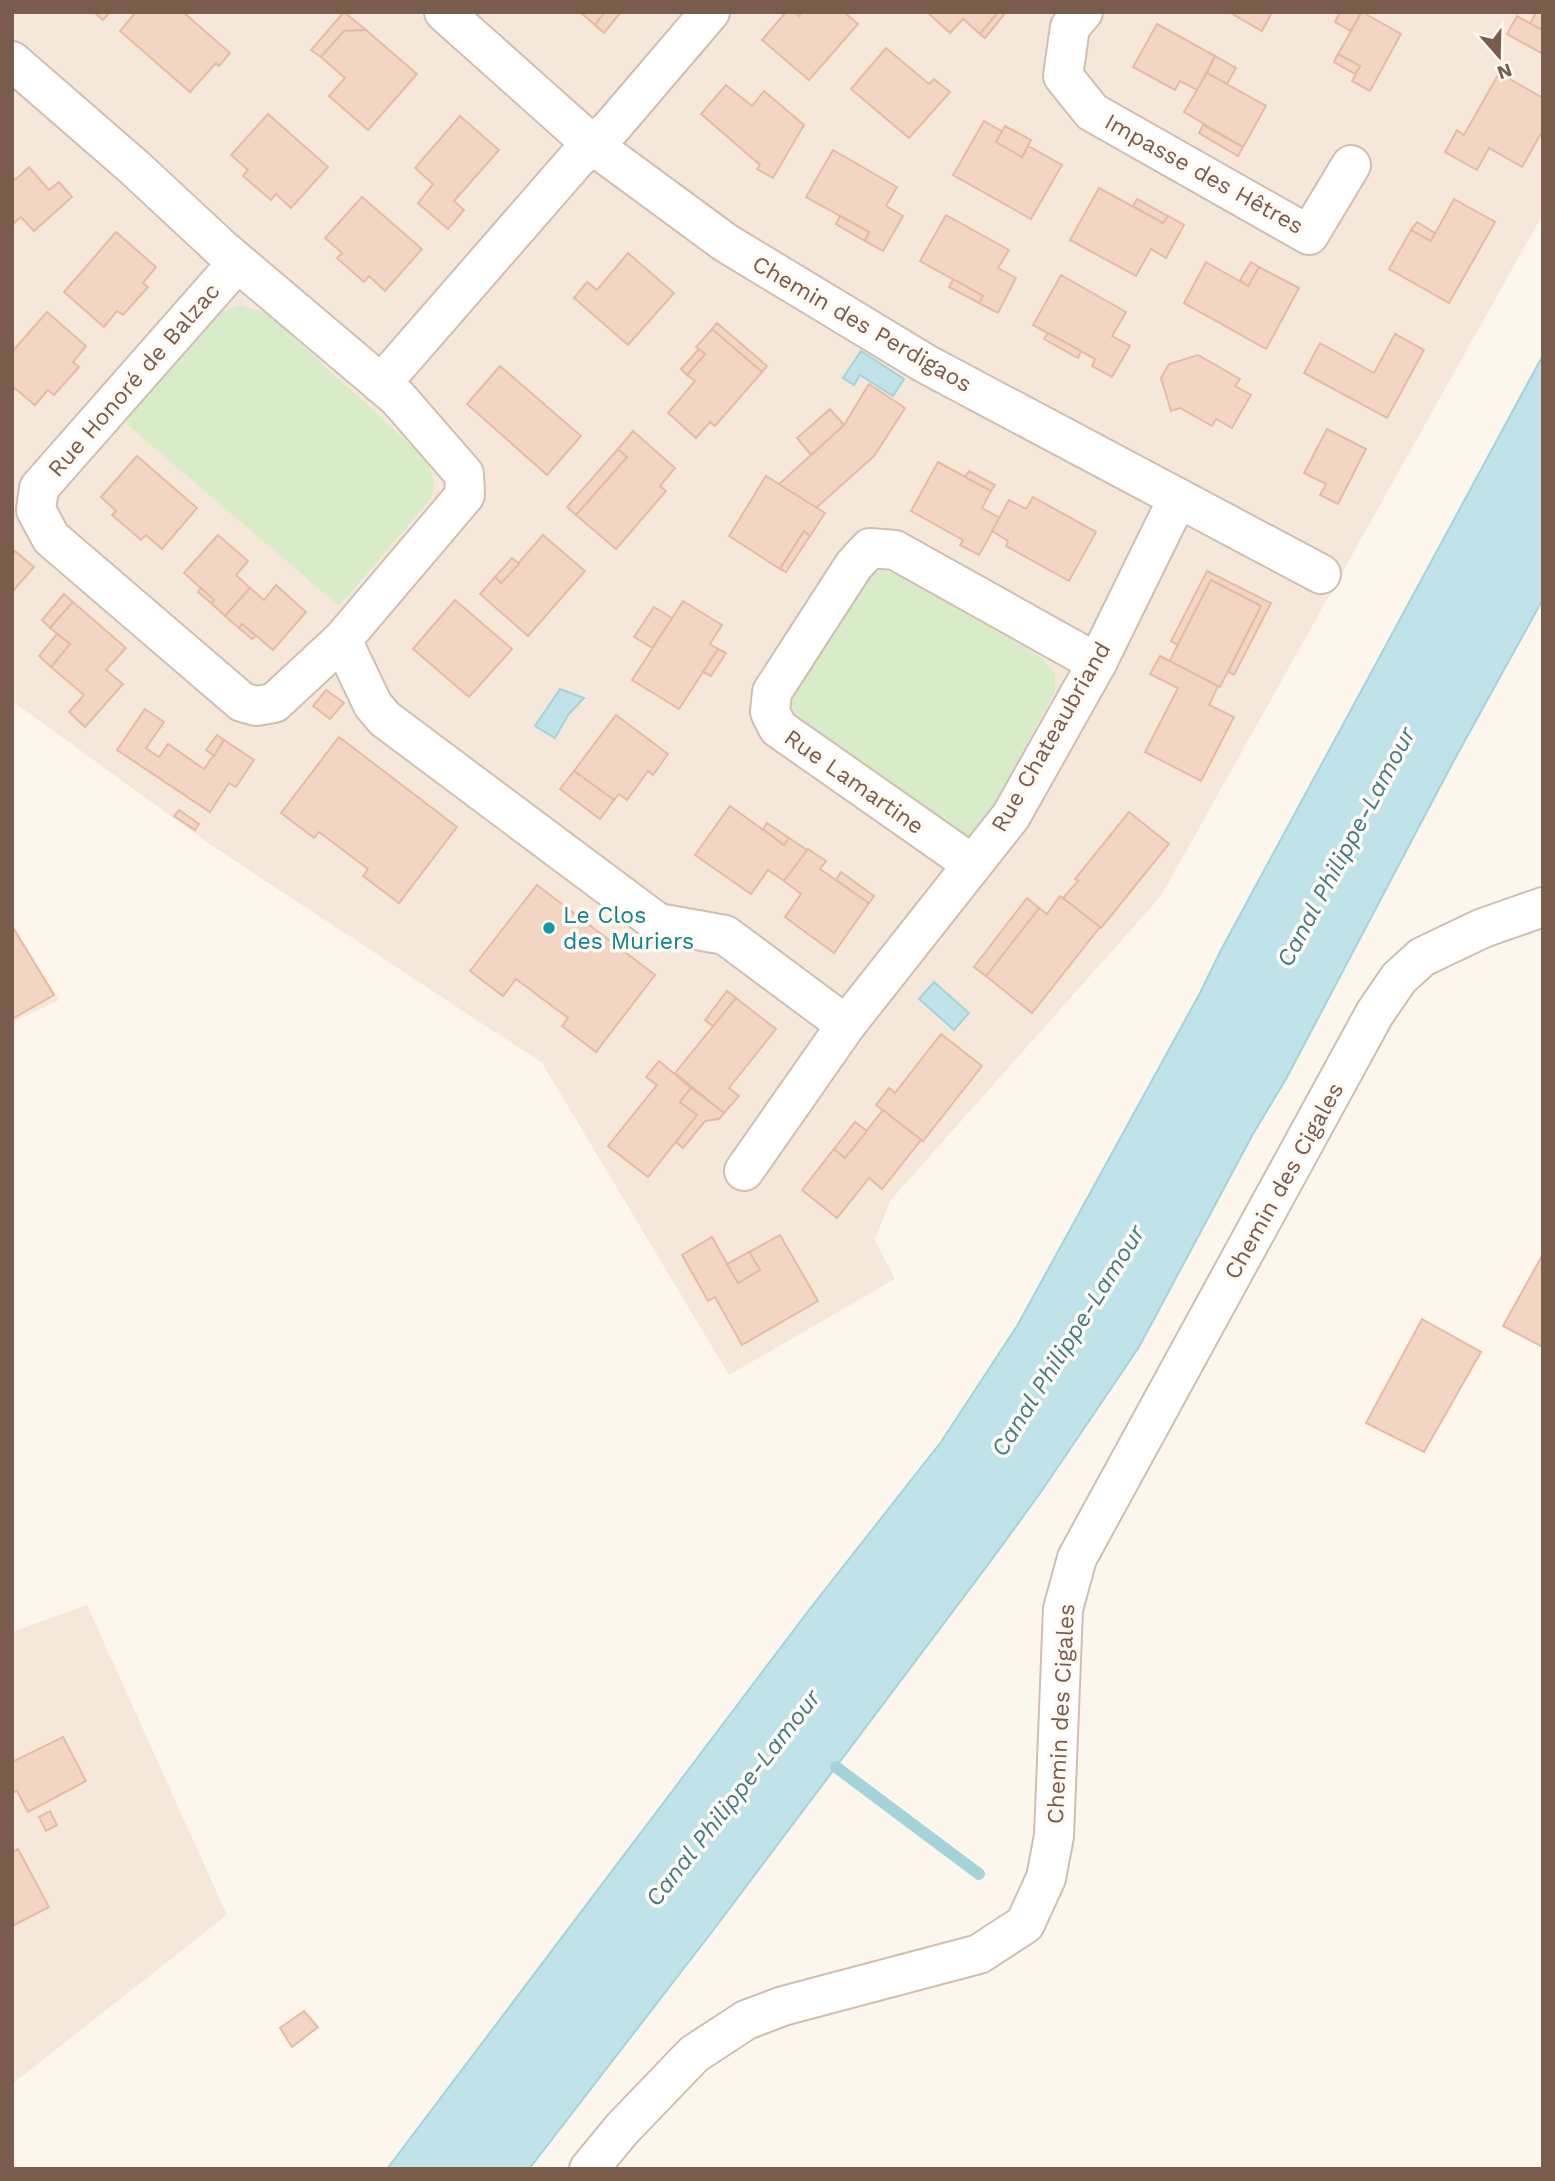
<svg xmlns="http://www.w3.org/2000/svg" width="1555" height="2181" viewBox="0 0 1555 2181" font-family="'Work Sans',sans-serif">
  <rect width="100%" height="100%" fill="#fdf6ec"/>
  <g fill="#f5e8da">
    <path d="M 12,12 L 1543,12 L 1543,214 L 1161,896 L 890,1201 L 875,1240 L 895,1279 L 729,1375 L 542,1063 L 208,843 L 12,701 Z"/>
    <path d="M 12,924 L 59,1000 L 12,1023 Z"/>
    <path d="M 87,1605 L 227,1915 L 12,2084 L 12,1632 Z"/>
  </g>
  <g fill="#d8ecc9">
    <path d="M 240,305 L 268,314 L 427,460 L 434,481 L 431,499 L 339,606 L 123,421 L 215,314 Z"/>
    <path d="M 883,570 L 902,576 L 1041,657 L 1055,674 L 1055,691 L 986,820 L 967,838 L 797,724 L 786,704 L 863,579 Z"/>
  </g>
  <g fill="#bfe3e8" stroke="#a5d3da" stroke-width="2">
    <path d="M 861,351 L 904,379 L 893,396 L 860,375 L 854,385 L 843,378 Z"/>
    <path d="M 1543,355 L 1543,599 L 1452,764 L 1286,1079 L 1253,1134 L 1139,1347 L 1043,1489 L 990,1562 L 711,1933 L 529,2169 L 387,2169 L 809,1610 L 941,1442 L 1017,1326 L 1200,993 L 1221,950 Z"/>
    <path d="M 560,689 L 584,698 L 568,715 L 555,738 L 535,726 Z"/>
    <path d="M 934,982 L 969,1013 L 954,1030 L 919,999 Z"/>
  </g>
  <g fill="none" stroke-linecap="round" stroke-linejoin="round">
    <path stroke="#a5d3da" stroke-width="12" d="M 836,1767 L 979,1874"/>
  </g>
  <g fill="#f3d5c3" stroke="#e6bba3" stroke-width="2">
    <path d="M 94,12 L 110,12 L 103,20 Z"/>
    <path d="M 136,12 L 183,12 L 230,53 L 219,66 L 216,63 L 190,92 L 120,31 Z"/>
    <path d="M 344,12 L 366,30 L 344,31 L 321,57 L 311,50 Z"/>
    <path d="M 580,12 L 605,12 L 595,25 Z"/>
    <path d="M 605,12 L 621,12 L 604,33 L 595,25 Z"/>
    <path d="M 786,12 L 795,12 L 799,16 L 802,12 L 844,12 L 858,24 L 809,80 L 762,40 Z"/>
    <path d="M 927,12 L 998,12 L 980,34 L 963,19 L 950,33 Z"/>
    <path d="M 998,12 L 1006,12 L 985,38 L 980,34 Z"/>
    <path d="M 1229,12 L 1272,12 L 1262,31 Z"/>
    <path d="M 1340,12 L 1361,12 L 1351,31 L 1335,22 Z"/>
    <path d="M 1362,12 L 1401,34 L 1370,91 L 1352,81 L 1360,66 L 1338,54 Z"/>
    <path d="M 1536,12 L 1543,12 L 1543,25 L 1540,29 L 1530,24 Z"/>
    <path d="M 1517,16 L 1540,29 L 1543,25 L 1543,54 L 1507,34 Z"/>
    <path d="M 1157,24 L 1215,56 L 1197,90 L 1180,81 L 1175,90 L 1133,67 Z"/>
    <path d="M 366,30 L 417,74 L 368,130 L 329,96 L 345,78 L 321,57 L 344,31 Z"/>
    <path d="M 886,48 L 929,84 L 934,79 L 950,92 L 909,138 L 851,89 Z"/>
    <path d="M 1338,54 L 1360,66 L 1355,74 L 1334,62 Z"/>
    <path d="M 1215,56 L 1236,68 L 1227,84 L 1207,73 Z"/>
    <path d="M 1207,73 L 1266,106 L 1243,147 L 1184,112 Z"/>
    <path d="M 1499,73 L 1543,98 L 1543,130 L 1522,167 L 1489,148 L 1477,170 L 1445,152 L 1457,130 L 1464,135 Z"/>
    <path d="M 726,85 L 752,106 L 764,91 L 804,125 L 773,178 L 757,169 L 760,165 L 701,114 Z"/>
    <path d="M 268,114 L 328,167 L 291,208 L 276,194 L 271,200 L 243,176 L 248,170 L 231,155 Z"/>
    <path d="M 460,116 L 499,150 L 454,201 L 464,210 L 448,229 L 418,203 L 433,184 L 415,168 Z"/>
    <path d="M 984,121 L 1003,132 L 996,142 L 1022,157 L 1028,146 L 1062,165 L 1031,219 L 953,175 Z"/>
    <path d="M 1203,125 L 1243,147 L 1238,156 L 1199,133 Z"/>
    <path d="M 1005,126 L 1031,140 L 1022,157 L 996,142 Z"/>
    <path d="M 833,150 L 897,187 L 886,206 L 903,216 L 883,251 L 865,241 L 869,232 L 806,197 Z"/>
    <path d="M 29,167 L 49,190 L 59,182 L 72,197 L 34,231 L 21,217 L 12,225 L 12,176 L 15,180 Z"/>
    <path d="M 1099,188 L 1163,223 L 1168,216 L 1184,225 L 1166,258 L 1151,249 L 1136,276 L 1070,240 Z"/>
    <path d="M 362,197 L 422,249 L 385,291 L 369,276 L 364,282 L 337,258 L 342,253 L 325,238 Z"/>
    <path d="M 1137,199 L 1168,216 L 1163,223 L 1133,206 Z"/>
    <path d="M 1454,199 L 1495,222 L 1449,303 L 1389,269 L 1411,230 L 1431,241 Z"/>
    <path d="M 946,215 L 1009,250 L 998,268 L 1016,278 L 998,313 L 979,303 L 983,296 L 920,261 Z"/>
    <path d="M 840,216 L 869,232 L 865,241 L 836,224 Z"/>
    <path d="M 1417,222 L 1435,233 L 1431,241 L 1411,230 Z"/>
    <path d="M 116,232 L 156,267 L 143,283 L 148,287 L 123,315 L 117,311 L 104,327 L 64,292 Z"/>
    <path d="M 628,253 L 674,293 L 628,345 L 574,298 L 587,282 L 597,290 Z"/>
    <path d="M 1206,262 L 1248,286 L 1259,267 L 1299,288 L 1266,349 L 1184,303 Z"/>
    <path d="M 1251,262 L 1259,267 L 1248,286 L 1240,280 Z"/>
    <path d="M 1061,275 L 1126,312 L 1112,336 L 1130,346 L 1112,377 L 1092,366 L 1095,359 L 1033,325 Z"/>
    <path d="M 953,279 L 983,296 L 979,303 L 949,287 Z"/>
    <path d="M 47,312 L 86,346 L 73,362 L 79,367 L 54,395 L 48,390 L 35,405 L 12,386 L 12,352 Z"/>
    <path d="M 717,323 L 767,366 L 762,372 L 712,329 Z"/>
    <path d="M 712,329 L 762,372 L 715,426 L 710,422 L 696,438 L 668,413 L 695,381 L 687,375 L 705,354 L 696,347 Z"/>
    <path d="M 1048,333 L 1081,351 L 1078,358 L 1044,339 Z"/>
    <path d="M 1395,334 L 1424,350 L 1387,418 L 1304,373 L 1320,343 L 1374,373 Z"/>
    <path d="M 699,349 L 705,354 L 687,375 L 681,369 Z"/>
    <path d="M 1198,355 L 1240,379 L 1235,386 L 1251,395 L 1232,428 L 1216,419 L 1212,426 L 1180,408 L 1171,411 L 1161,378 L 1169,364 Z"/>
    <path d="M 500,366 L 581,436 L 547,475 L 467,404 Z"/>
    <path d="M 869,384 L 905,408 L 874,456 L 816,508 L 779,484 L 844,425 Z"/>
    <path d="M 830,409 L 844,425 L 811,455 L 797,438 Z"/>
    <path d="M 1327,429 L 1366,449 L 1338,504 L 1320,495 L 1326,484 L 1304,473 Z"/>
    <path d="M 633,431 L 675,468 L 660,486 L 666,491 L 616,549 L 576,515 L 627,457 L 618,449 Z"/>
    <path d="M 618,449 L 627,457 L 576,515 L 567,507 Z"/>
    <path d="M 137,456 L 197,508 L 162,549 L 146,535 L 141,540 L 112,515 L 116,511 L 101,497 Z"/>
    <path d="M 938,462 L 991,491 L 982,508 L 1000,518 L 979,555 L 960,545 L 963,540 L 911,511 Z"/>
    <path d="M 969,471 L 995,485 L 991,491 L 965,477 Z"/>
    <path d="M 766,476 L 825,513 L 810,536 L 804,531 L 780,569 L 729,536 Z"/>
    <path d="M 1033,497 L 1096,532 L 1069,581 L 1006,546 L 1008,541 L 992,531 L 1009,500 L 1026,509 Z"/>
    <path d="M 804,531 L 810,536 L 786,572 L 780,569 Z"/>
    <path d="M 218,535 L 248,561 L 236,575 L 250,588 L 225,616 L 211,603 L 214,600 L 184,573 Z"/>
    <path d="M 543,535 L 585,571 L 528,636 L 480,594 L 495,577 L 501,583 Z"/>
    <path d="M 15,551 L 34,567 L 12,592 L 12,555 Z"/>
    <path d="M 512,558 L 519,564 L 501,583 L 495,577 Z"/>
    <path d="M 1207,571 L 1271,603 L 1234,675 L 1228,672 L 1261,606 L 1211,580 L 1178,645 L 1171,641 Z"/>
    <path d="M 1211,580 L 1261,606 L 1220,687 L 1169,662 Z"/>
    <path d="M 276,585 L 306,612 L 273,650 L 242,624 L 239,628 L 225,616 L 250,588 L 264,600 Z"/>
    <path d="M 201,588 L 214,600 L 211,603 L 198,592 Z"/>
    <path d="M 64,594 L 73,602 L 50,628 L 42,620 Z"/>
    <path d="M 455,600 L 512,649 L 469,697 L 413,649 Z"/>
    <path d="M 683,601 L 722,625 L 710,644 L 718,649 L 679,709 L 632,680 Z"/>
    <path d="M 73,602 L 126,648 L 106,670 L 123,684 L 85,727 L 69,712 L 84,695 L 51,667 L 70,644 L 50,628 Z"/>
    <path d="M 654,607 L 672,618 L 652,648 L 634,637 Z"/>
    <path d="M 242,624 L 256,636 L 252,639 L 239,628 Z"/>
    <path d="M 57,634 L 70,644 L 51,667 L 39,656 Z"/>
    <path d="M 718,649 L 726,653 L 711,676 L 703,672 Z"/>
    <path d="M 1160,656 L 1218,686 L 1209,705 L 1234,717 L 1201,781 L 1145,752 L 1178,688 L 1150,674 Z"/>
    <path d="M 326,690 L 344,703 L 330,719 L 313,706 Z"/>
    <path d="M 145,709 L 164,722 L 146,748 L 159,757 L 168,744 L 204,769 L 224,740 L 254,760 L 236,787 L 229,783 L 210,812 L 117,750 Z"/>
    <path d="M 616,715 L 668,754 L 653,775 L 648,771 L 627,800 L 619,794 L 614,800 L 574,771 Z"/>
    <path d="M 217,735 L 224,740 L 214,756 L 206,750 Z"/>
    <path d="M 339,737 L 457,827 L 399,903 L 363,876 L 368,869 L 319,832 L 314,838 L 281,813 Z"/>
    <path d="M 574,771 L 614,800 L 600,819 L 560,789 Z"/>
    <path d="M 730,806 L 784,845 L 789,838 L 807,850 L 784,881 L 768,870 L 751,894 L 695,855 Z"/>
    <path d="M 179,810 L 199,824 L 195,830 L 174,816 Z"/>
    <path d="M 1129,812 L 1169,844 L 1101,928 L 1063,898 L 1078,881 L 1075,879 Z"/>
    <path d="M 767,823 L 789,838 L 784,845 L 763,829 Z"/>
    <path d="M 808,849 L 826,861 L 820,869 L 869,903 L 834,953 L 785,917 L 801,894 L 784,881 Z"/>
    <path d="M 841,872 L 874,896 L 869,903 L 836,880 Z"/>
    <path d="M 537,885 L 655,975 L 596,1052 L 562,1026 L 568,1018 L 516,979 L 503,996 L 470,971 Z"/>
    <path d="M 1060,896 L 1100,927 L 1032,1013 L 986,976 L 1039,908 L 1047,914 Z"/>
    <path d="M 1027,898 L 1039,908 L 986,976 L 974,967 Z"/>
    <path d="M 12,926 L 54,995 L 12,1019 Z"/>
    <path d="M 727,991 L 736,998 L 714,1027 L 705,1020 Z"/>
    <path d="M 736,998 L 776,1029 L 729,1088 L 739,1096 L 724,1113 L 675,1073 Z"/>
    <path d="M 941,1034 L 982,1066 L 923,1141 L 876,1105 L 889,1088 L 895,1093 Z"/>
    <path d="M 659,1061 L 691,1088 L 680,1102 L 697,1115 L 648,1177 L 608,1146 L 657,1085 L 646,1077 Z"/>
    <path d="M 691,1088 L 724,1113 L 719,1119 L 705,1121 L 683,1148 L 676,1142 L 697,1115 L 680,1102 Z"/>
    <path d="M 883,1110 L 921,1140 L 882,1189 L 869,1178 L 837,1218 L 802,1190 L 834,1149 L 845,1158 Z"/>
    <path d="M 855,1122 L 867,1131 L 845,1158 L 834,1149 Z"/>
    <path d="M 780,1235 L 818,1301 L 742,1345 L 715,1297 L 708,1301 L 682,1255 L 712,1237 L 738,1283 L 760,1270 L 749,1252 Z"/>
    <path d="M 749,1252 L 760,1270 L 738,1283 L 727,1264 Z"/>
    <path d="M 1543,1254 L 1543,1347 L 1503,1326 Z"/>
    <path d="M 1422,1319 L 1481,1352 L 1424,1452 L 1366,1423 Z"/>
    <path d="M 63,1737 L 86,1781 L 28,1812 L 17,1791 L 12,1793 L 12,1762 Z"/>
    <path d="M 50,1811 L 57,1825 L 46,1831 L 39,1817 Z"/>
    <path d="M 18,1849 L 49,1907 L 12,1926 L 12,1852 Z"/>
    <path d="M 304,2011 L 318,2027 L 292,2047 L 280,2028 Z"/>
  </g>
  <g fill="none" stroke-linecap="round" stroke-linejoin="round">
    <g stroke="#d1beb0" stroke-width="42">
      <g id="minor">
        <path d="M 444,12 L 594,146 L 726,243 L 926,364 L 1321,574"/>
        <path d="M 1083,12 L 1070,27 L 1063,76 L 1092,112 L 1309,235 L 1351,165"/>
        <path d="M 12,61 L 135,168 L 222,249 L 398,398 L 464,474 L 465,495 L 342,640 L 274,703 L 256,706 L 242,702 L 51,538 L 36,510 L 39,488 L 237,263"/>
        <path d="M 381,384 L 576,160 L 611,128 L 710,12"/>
        <path d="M 342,640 L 373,705 L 385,719 L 658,923 L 725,935 L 846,1025"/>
        <path d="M 972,864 L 778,728 L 770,712 L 772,692 L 854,565 L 870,548 L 895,550 L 1097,663"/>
        <path d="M 744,1171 L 846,1025 L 1011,816 L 1097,663 L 1178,498"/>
        <path d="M 589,2169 L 622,2129 L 694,2054 L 746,2020 L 783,2006 L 979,1954 L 1025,1924 L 1046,1878 L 1054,1836 L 1063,1609 L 1077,1558 L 1375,1013 L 1399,978 L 1422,957 L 1483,928 L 1543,907"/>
      </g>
    </g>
    <use href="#minor" stroke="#fff" stroke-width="38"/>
  </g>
  <circle fill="#0f9aa8" stroke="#fffaf3" stroke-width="2.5" cx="549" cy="928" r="7"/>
  <g text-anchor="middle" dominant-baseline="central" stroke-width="7" stroke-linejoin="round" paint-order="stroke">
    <g font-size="23" fill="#7a5c4d" stroke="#fffaf3">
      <text transform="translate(1204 174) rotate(29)">Impasse des Hêtres</text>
      <text transform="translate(862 324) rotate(30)">Chemin des Perdigaos</text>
      <text transform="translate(134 380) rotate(-49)">Rue Honoré de Balzac</text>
      <text transform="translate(1051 737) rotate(-60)">Rue Chateaubriand</text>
      <text transform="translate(854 782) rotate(35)">Rue Lamartine</text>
      <text transform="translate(1284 1181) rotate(-61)">Chemin des Cigales</text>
      <text transform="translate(1061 1714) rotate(-87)">Chemin des Cigales</text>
    </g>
    <g font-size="23" fill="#0d838f" stroke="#fffaf3" text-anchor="start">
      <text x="563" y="915">Le Clos<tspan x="563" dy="26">des Muriers</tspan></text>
    </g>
    <g font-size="24" font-style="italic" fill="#437c86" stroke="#fffaf3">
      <text transform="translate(1346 847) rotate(-62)">Canal Philippe-Lamour</text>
      <text transform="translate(1068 1341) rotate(-58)">Canal Philippe-Lamour</text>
      <text transform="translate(733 1798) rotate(-52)">Canal Philippe-Lamour</text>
    </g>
  </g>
  <rect width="1555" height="2181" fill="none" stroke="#7a5c4d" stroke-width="28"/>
  <g transform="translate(1499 56) rotate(160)" stroke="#fffaf3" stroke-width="5" paint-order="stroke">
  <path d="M0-5L12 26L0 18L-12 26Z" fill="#7a5c4d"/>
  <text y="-10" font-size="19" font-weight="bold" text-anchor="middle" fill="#7a5c4d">N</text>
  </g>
</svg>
